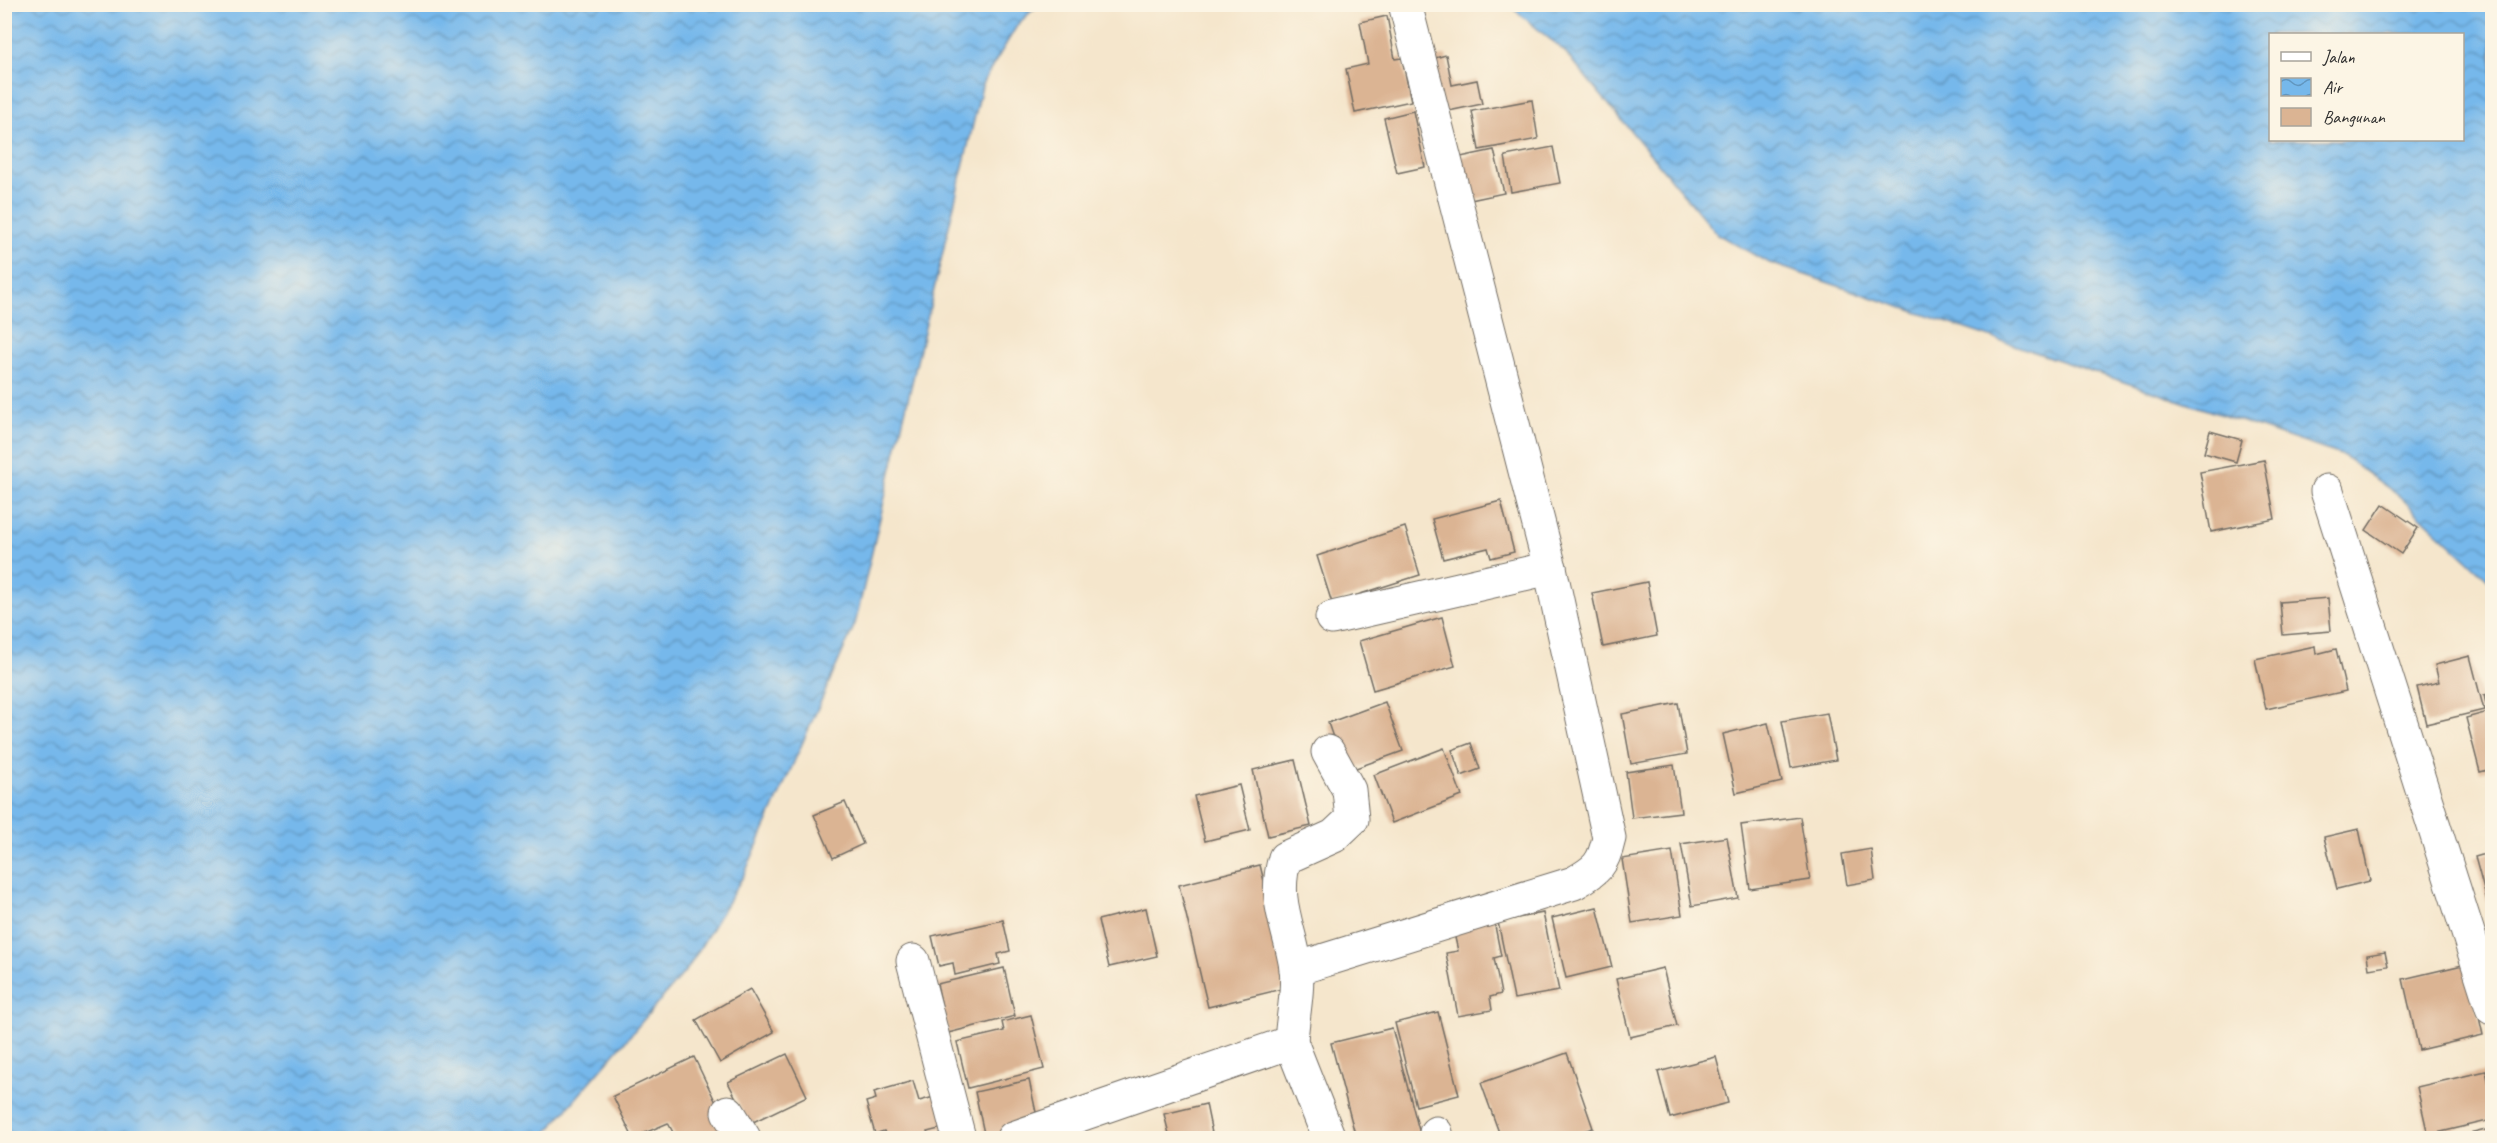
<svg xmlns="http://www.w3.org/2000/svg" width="2497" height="1143" viewBox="0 0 2497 1143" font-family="Caveat,sans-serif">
  <defs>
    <pattern id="water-waves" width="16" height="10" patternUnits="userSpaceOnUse" patternTransform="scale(1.5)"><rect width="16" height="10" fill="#76b8eb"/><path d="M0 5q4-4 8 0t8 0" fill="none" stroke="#6196bf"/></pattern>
  </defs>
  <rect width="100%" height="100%" fill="#fcf5e5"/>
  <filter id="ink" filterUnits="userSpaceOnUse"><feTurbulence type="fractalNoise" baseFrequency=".0167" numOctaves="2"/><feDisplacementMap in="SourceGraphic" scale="12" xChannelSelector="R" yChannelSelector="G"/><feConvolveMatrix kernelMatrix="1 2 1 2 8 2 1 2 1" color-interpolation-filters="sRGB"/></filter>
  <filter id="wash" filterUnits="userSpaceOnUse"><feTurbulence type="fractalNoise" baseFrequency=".008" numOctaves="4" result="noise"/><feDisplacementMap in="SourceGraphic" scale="24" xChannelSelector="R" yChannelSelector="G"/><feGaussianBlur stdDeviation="1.35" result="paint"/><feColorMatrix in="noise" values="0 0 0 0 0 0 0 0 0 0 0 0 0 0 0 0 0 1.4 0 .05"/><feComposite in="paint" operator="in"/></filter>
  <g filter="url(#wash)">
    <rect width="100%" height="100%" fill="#f5e6cc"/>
    <g fill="url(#water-waves)" stroke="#50728b" stroke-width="1.5" fill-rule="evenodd">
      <path d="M 5,4 L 1038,5 L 1018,24 L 983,82 L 855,624 L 744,875 L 688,968 L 542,1138 L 5,1138 Z"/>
      <path d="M 1509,5 L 2492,5 L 2492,583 L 2399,496 L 2344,456 L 1767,262 L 1717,234 L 1564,51 ZM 2270,34 L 2462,34 L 2462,140 L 2270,140 Z"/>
    </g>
    <g id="blocks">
      <g fill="#dbb493">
        <path d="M 1387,16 L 1395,59 L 1402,58 L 1411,101 L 1355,113 L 1346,69 L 1368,64 L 1360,22 Z"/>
        <path d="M 1446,55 L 1452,85 L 1477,80 L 1482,104 L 1439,113 L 1428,60 Z"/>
        <path d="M 1532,100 L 1538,139 L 1479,150 L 1472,111 Z"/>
        <path d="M 1413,111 L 1425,167 L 1397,173 L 1384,118 Z"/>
        <path d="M 1553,147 L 1560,183 L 1511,192 L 1505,156 Z"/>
        <path d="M 1494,150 L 1504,193 L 1461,202 L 1451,159 Z"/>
        <path d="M 2210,431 L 2242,440 L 2236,462 L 2204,453 Z"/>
        <path d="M 2264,460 L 2275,519 L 2211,532 L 2200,472 Z"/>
        <path d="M 1501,501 L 1514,552 L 1491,558 L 1488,548 L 1443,559 L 1432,519 Z"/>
        <path d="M 2383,504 L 2418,528 L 2401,554 L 2366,530 Z"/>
        <path d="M 1405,527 L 1420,575 L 1332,603 L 1317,556 Z"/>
        <path d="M 1647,582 L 1657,636 L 1603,647 L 1592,593 Z"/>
        <path d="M 2328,598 L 2331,631 L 2283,635 L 2280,602 Z"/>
        <path d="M 1442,617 L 1455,666 L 1373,690 L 1359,641 Z"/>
        <path d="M 2315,646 L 2316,654 L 2336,649 L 2346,691 L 2266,709 L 2255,659 Z"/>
        <path d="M 2470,656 L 2484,710 L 2426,724 L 2417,687 L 2439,682 L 2435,665 Z"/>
        <path d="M 2492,693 L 2492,769 L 2480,772 L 2466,718 L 2488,712 L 2484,695 Z"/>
        <path d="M 1385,702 L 1403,751 L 1345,772 L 1328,723 Z"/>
        <path d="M 1678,703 L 1687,754 L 1631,764 L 1622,714 Z"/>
        <path d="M 1827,713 L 1836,760 L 1791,768 L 1782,721 Z"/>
        <path d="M 1768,723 L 1782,782 L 1736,793 L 1723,734 Z"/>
        <path d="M 1471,743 L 1480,769 L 1461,776 L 1452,750 Z"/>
        <path d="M 1444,748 L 1462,796 L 1392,823 L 1374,775 Z"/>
        <path d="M 1295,760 L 1311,826 L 1268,836 L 1253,770 Z"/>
        <path d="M 1674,765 L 1681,812 L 1632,818 L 1626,772 Z"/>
        <path d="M 1239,785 L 1250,830 L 1205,841 L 1194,796 Z"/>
        <path d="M 845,802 L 863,844 L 833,858 L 814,815 Z"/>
        <path d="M 1800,817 L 1810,880 L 1750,889 L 1741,825 Z"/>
        <path d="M 2359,829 L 2370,881 L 2337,889 L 2324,837 Z"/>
        <path d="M 1727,837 L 1738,898 L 1692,906 L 1681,844 Z"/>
        <path d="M 1871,849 L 1875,880 L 1847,885 L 1842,854 Z"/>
        <path d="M 1672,851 L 1682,915 L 1632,923 L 1622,859 Z"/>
        <path d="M 2492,852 L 2492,900 L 2487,901 L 2475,857 Z"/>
        <path d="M 1260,865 L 1290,987 L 1208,1007 L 1179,885 Z"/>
        <path d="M 1597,907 L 1612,967 L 1566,978 L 1552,918 Z"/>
        <path d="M 1146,908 L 1157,956 L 1109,967 L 1098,920 Z"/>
        <path d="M 1543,913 L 1559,991 L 1514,999 L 1498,922 Z"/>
        <path d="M 1493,916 L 1501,956 L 1494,958 L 1501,994 L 1490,997 L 1492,1010 L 1458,1016 L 1446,953 L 1458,951 L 1452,924 Z"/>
        <path d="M 1003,920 L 1010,951 L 998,954 L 1000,964 L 955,975 L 953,963 L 939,966 L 932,936 Z"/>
        <path d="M 2385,952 L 2388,966 L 2369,969 L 2367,955 Z"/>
        <path d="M 2467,964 L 2483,1035 L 2419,1050 L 2403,979 Z"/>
        <path d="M 1004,968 L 1015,1016 L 948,1033 L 937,984 Z"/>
        <path d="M 1663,968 L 1677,1026 L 1630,1037 L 1616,979 Z"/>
        <path d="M 750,989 L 774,1032 L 720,1063 L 696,1020 Z"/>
        <path d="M 1438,1012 L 1459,1095 L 1416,1106 L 1395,1023 Z"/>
        <path d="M 1031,1015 L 1044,1069 L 968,1088 L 957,1042 L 1004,1031 L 1002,1022 Z"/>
        <path d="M 1392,1028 L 1421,1138 L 1356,1138 L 1331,1043 Z"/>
        <path d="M 1567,1053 L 1593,1128 L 1562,1138 L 1501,1138 L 1481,1083 Z"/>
        <path d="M 787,1054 L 807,1096 L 749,1124 L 728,1082 Z"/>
        <path d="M 694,1057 L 733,1138 L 676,1138 L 668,1123 L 633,1138 L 613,1096 Z"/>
        <path d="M 1716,1057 L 1728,1103 L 1670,1118 L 1658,1072 Z"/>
        <path d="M 2486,1071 L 2492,1098 L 2492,1120 L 2428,1135 L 2417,1087 Z"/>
        <path d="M 1029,1080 L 1039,1126 L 985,1138 L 975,1092 Z"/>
        <path d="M 913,1081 L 919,1101 L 938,1096 L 947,1127 L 927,1132 L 929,1138 L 887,1138 L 884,1131 L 875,1134 L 866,1102 L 876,1099 L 874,1092 Z"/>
        <path d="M 1206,1104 L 1213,1138 L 1170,1138 L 1164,1114 Z"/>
        <path d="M 2490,1129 L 2492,1138 L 2453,1138 Z"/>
      </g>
    </g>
  </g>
  <g filter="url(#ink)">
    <use href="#blocks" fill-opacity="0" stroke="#726c63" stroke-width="1.5"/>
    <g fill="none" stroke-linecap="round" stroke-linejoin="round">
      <g stroke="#726c63" stroke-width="35">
        <g id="minor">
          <path d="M 2327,491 L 2492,1008"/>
          <path d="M 1332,618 L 1550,568"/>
          <path d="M 913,961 L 959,1138"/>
          <path d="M 1296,969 L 1574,883 C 1597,870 1603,865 1609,838 L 1550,568 L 1405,4"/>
          <path d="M 1291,1042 C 1292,1020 1299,989 1296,968 C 1290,927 1272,900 1285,858 L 1334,836 L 1352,819 L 1349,790 L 1328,752"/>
          <path d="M 728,1112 L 744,1138"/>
          <path d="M 1436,1133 L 1437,1138"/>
          <path d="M 1013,1138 L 1291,1042 L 1329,1138"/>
        </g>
      </g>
      <use href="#minor" stroke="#fff" stroke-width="33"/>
    </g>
  </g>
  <rect width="2497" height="1143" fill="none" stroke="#fcf5e5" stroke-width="24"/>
  <rect x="2269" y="33" width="195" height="108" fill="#fcf5e5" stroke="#a8a49b" stroke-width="1.5"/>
  <rect x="2281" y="52" width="30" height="9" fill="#ffffff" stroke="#a8a49b" stroke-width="1.5"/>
  <text x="2323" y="63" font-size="18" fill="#2b2b2b">Jalan</text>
  <rect x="2281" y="78" width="30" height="18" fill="url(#water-waves)" stroke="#a8a49b" stroke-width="1.5"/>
  <text x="2323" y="93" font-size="18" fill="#2b2b2b">Air</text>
  <rect x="2281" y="108" width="30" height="18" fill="#dbb493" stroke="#a8a49b" stroke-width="1.5"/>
  <text x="2323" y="123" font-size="18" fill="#2b2b2b">Bangunan</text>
</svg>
